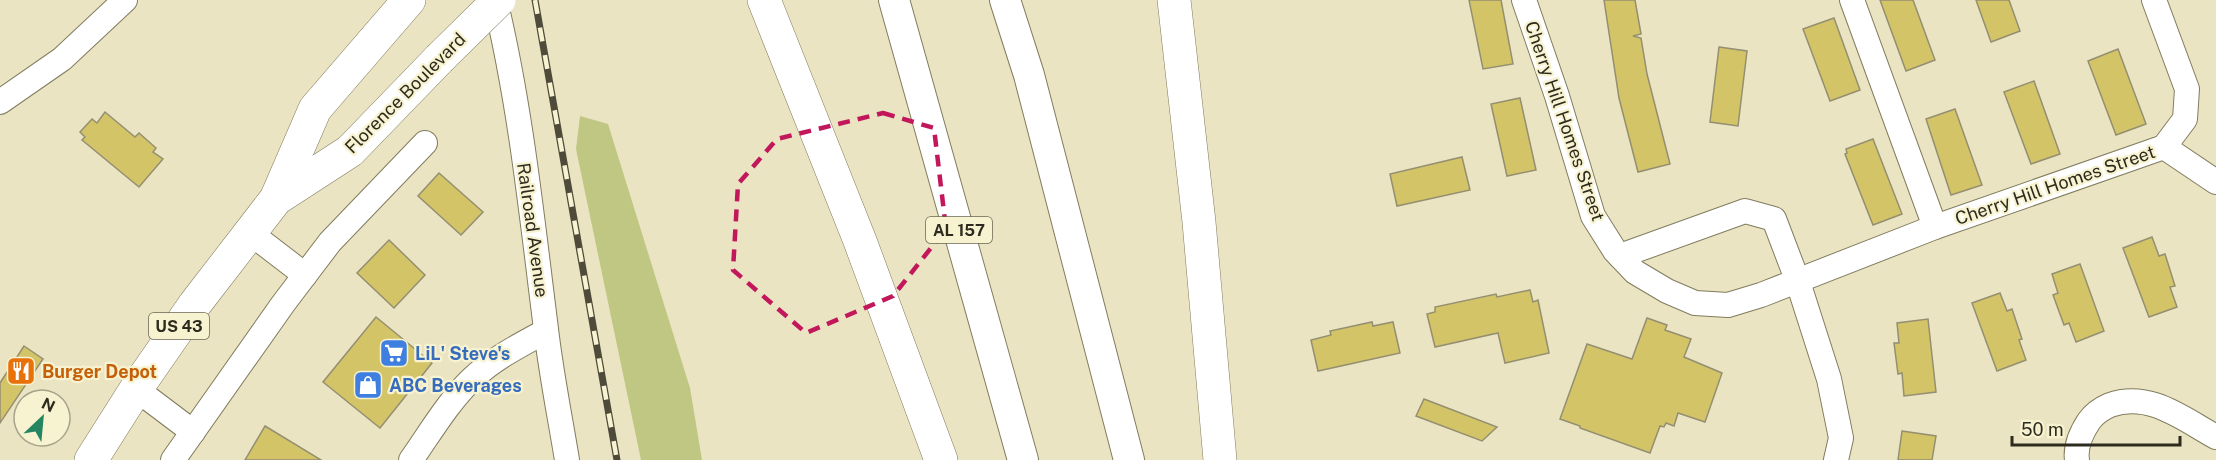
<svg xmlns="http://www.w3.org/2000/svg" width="2216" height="460" viewBox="0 0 2216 460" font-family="'Public Sans',sans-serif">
  <rect width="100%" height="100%" fill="#eae4c3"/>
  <path fill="#bfc783" d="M 580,116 L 608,124 L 690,388 L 702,460 L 641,460 L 576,149 Z"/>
  <g fill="#d4c468" stroke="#948f70" stroke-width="1.5">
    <path d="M 1469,0 L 1501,0 L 1513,64 L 1483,69 Z"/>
    <path d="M 1604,0 L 1635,0 L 1641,34 L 1633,36 L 1641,38 L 1647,74 L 1670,164 L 1638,172 L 1619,98 Z"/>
    <path d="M 1880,0 L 1913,0 L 1935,60 L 1906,71 Z"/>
    <path d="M 1976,0 L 2009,0 L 2020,31 L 1991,42 Z"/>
    <path d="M 1834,18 L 1860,90 L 1830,101 L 1803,29 Z"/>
    <path d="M 1719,47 L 1747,51 L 1738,126 L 1710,122 Z"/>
    <path d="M 2118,49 L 2146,124 L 2116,135 L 2088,61 Z"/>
    <path d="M 2034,81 L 2060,154 L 2031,164 L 2004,92 Z"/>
    <path d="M 1520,98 L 1536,170 L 1507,176 L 1491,104 Z"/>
    <path d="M 1955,109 L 1982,185 L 1951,195 L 1926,119 Z"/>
    <path d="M 105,112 L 135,137 L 139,133 L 156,148 L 153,152 L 163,159 L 139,187 L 82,140 L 85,137 L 80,132 L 92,119 L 97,123 Z"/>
    <path d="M 1873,139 L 1902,214 L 1873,225 L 1845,154 L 1847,153 L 1846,149 Z"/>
    <path d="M 1462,157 L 1470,190 L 1397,206 L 1390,174 Z"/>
    <path d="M 439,173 L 483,212 L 461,235 L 418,196 Z"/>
    <path d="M 2152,237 L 2159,256 L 2165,254 L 2175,286 L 2170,287 L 2177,307 L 2149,317 L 2123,248 Z"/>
    <path d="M 389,240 L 425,275 L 394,308 L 357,273 Z"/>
    <path d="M 2080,264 L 2104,331 L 2076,342 L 2069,323 L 2064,325 L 2053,295 L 2058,293 L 2052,274 Z"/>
    <path d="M 1530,290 L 1533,302 L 1538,300 L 1549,353 L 1505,363 L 1498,333 L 1435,347 L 1427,314 L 1435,312 L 1435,307 L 1496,294 L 1497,297 Z"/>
    <path d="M 2000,293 L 2007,311 L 2012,309 L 2022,339 L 2019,340 L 2026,360 L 1997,371 L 1972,303 Z"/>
    <path d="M 376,317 L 432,363 L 380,428 L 323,382 Z"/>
    <path d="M 1647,318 L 1667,325 L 1665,330 L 1691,339 L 1684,357 L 1722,373 L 1705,422 L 1678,413 L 1674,426 L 1666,423 L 1664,427 L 1660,426 L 1650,453 L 1580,428 L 1580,426 L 1560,419 L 1587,344 L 1632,359 Z"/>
    <path d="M 1928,319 L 1936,392 L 1904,396 L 1902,373 L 1898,374 L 1894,343 L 1899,343 L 1897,323 Z"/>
    <path d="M 1372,322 L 1373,326 L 1393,322 L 1400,353 L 1318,371 L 1311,340 L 1331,335 L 1330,331 Z"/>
    <path d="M 24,346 L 43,359 L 0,423 L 0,383 Z"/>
    <path d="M 1424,399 L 1497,427 L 1482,441 L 1416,416 Z"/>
    <path d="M 265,426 L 321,460 L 245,460 Z"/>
    <path d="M 1902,431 L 1936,436 L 1932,460 L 1898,460 Z"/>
  </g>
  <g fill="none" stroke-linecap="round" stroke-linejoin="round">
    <g stroke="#817c5e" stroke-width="26">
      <g id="minor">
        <path d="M 495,0 C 521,108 532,219 546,329 C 551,373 560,417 567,460"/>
        <path d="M 1524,0 L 1557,96 L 1593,216 L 1615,251 L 1635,272 L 1667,291 L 1695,303 L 1728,305 L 1761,295 L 1935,227 L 2164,147 L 2185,119 L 2187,89 L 2154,0"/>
        <path d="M 1852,0 L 1935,227"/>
        <path d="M 0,102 L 62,59 L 125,0"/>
        <path d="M 2164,147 L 2216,182"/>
        <path d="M 249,232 L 305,275"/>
        <path d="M 1620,256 L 1745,211 L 1774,219 L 1798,282 L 1829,379 L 1841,438 L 1836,460"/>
        <path d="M 136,389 L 193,432"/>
        <path d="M 173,460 L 283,304 L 330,242 L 425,143"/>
        <path d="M 411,460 C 430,433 448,402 472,379 C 493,359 520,345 546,331"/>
        <path d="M 2077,460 C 2075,446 2081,433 2089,421 C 2094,414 2103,408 2110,405 C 2150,391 2183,419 2216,437"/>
      </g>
    </g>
    <g stroke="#817c5e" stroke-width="32">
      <g id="major">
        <path d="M 894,0 L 1023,460"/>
        <path d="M 1005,0 L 1029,75 L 1129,460"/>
      </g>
    </g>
    <g stroke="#817c5e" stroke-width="34">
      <g id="highway">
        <path d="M 764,0 L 860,241 L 941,460"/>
        <path d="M 1174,0 L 1199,222 L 1220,460"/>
        <path d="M 276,199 L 350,151 L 439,59"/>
        <path d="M 91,460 L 136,389 L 195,304 L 276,199 L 315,109 L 409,0"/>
      </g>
    </g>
    <use href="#minor" stroke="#fff" stroke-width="24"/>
    <use href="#major" stroke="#fff" stroke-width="30"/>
    <use href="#highway" stroke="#fff" stroke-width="33"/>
    <g stroke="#4e4b3b" stroke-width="7">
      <path id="rail" d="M 535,0 L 617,460"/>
    </g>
    <use href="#rail" stroke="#f7f2d0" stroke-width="4.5" stroke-dasharray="14" stroke-linecap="butt"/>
    <g stroke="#817c5e" stroke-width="34" stroke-linecap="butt">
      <path id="highway-bridge" d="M 439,59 L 499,0"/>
    </g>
    <use href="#highway-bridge" stroke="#fff" stroke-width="33"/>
  </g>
  <path fill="none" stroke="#c2185b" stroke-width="4.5" stroke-dasharray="12 8" stroke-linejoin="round" d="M 883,113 L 934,128 L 946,229 L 893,296 L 806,333 L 733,270 L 738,184 L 777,139 Z"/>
  <defs>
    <g id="supermarket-square" transform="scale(1.5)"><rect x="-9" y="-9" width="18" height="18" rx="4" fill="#3f7fe0" stroke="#f7f2d0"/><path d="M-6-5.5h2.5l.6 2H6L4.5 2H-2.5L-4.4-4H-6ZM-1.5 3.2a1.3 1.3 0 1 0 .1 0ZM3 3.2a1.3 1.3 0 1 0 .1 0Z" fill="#fff"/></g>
    <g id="restaurant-square" transform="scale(1.5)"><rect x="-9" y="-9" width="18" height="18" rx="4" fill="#e8710a" stroke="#f7f2d0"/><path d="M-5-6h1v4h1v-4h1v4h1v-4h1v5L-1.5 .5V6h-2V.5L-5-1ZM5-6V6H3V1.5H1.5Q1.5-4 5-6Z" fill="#fff"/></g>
    <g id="shop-square" transform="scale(1.5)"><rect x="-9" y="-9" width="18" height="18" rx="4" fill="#3f7fe0" stroke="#f7f2d0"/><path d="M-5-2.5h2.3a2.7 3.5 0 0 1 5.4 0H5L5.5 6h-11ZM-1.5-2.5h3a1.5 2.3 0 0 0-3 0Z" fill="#fff"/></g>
  </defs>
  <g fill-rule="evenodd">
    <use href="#supermarket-square" x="394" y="353"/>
    <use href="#restaurant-square" x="21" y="371"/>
    <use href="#shop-square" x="368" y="385"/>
  </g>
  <g text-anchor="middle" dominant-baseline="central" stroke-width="4.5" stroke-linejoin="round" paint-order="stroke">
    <g fill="#f7f2d0" stroke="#6a6653" stroke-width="1.5">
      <rect x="926" y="217" width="66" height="26" rx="4.5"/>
      <rect x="149" y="313" width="60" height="26" rx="4.5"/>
    </g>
    <g font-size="16" font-weight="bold" fill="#2d2a1e">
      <text x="959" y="230">AL 157</text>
      <text x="179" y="326">US 43</text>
    </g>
    <g font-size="18" fill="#2d2a1e" stroke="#f7f2d0">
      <text transform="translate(405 93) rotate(-45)">Florence Boulevard</text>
      <text transform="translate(1565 121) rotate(71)">Cherry Hill Homes Street</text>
      <text transform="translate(2055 185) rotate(-19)">Cherry Hill Homes Street</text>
      <text transform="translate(533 230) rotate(82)">Railroad Avenue</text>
    </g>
    <g font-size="18" font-weight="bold" fill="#366cbe" stroke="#f7f2d0" text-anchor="start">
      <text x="415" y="353">LiL' Steve's</text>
      <text x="389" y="385">ABC Beverages</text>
    </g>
    <g font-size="18" font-weight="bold" fill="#c56008" stroke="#f7f2d0" text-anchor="start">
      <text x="42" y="371">Burger Depot</text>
    </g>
  </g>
  <g transform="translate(42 418) rotate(26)"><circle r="28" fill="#f7f2d0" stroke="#a6a289" stroke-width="1.5"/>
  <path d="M0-4.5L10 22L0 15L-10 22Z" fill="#248660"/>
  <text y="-9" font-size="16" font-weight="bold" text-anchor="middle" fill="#2d2a1e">N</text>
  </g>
  <path d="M2012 436v9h168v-9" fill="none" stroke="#2d2a1e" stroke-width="3"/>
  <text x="2021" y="436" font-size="18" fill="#2d2a1e" stroke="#f7f2d0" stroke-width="4.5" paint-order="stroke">50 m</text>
</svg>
